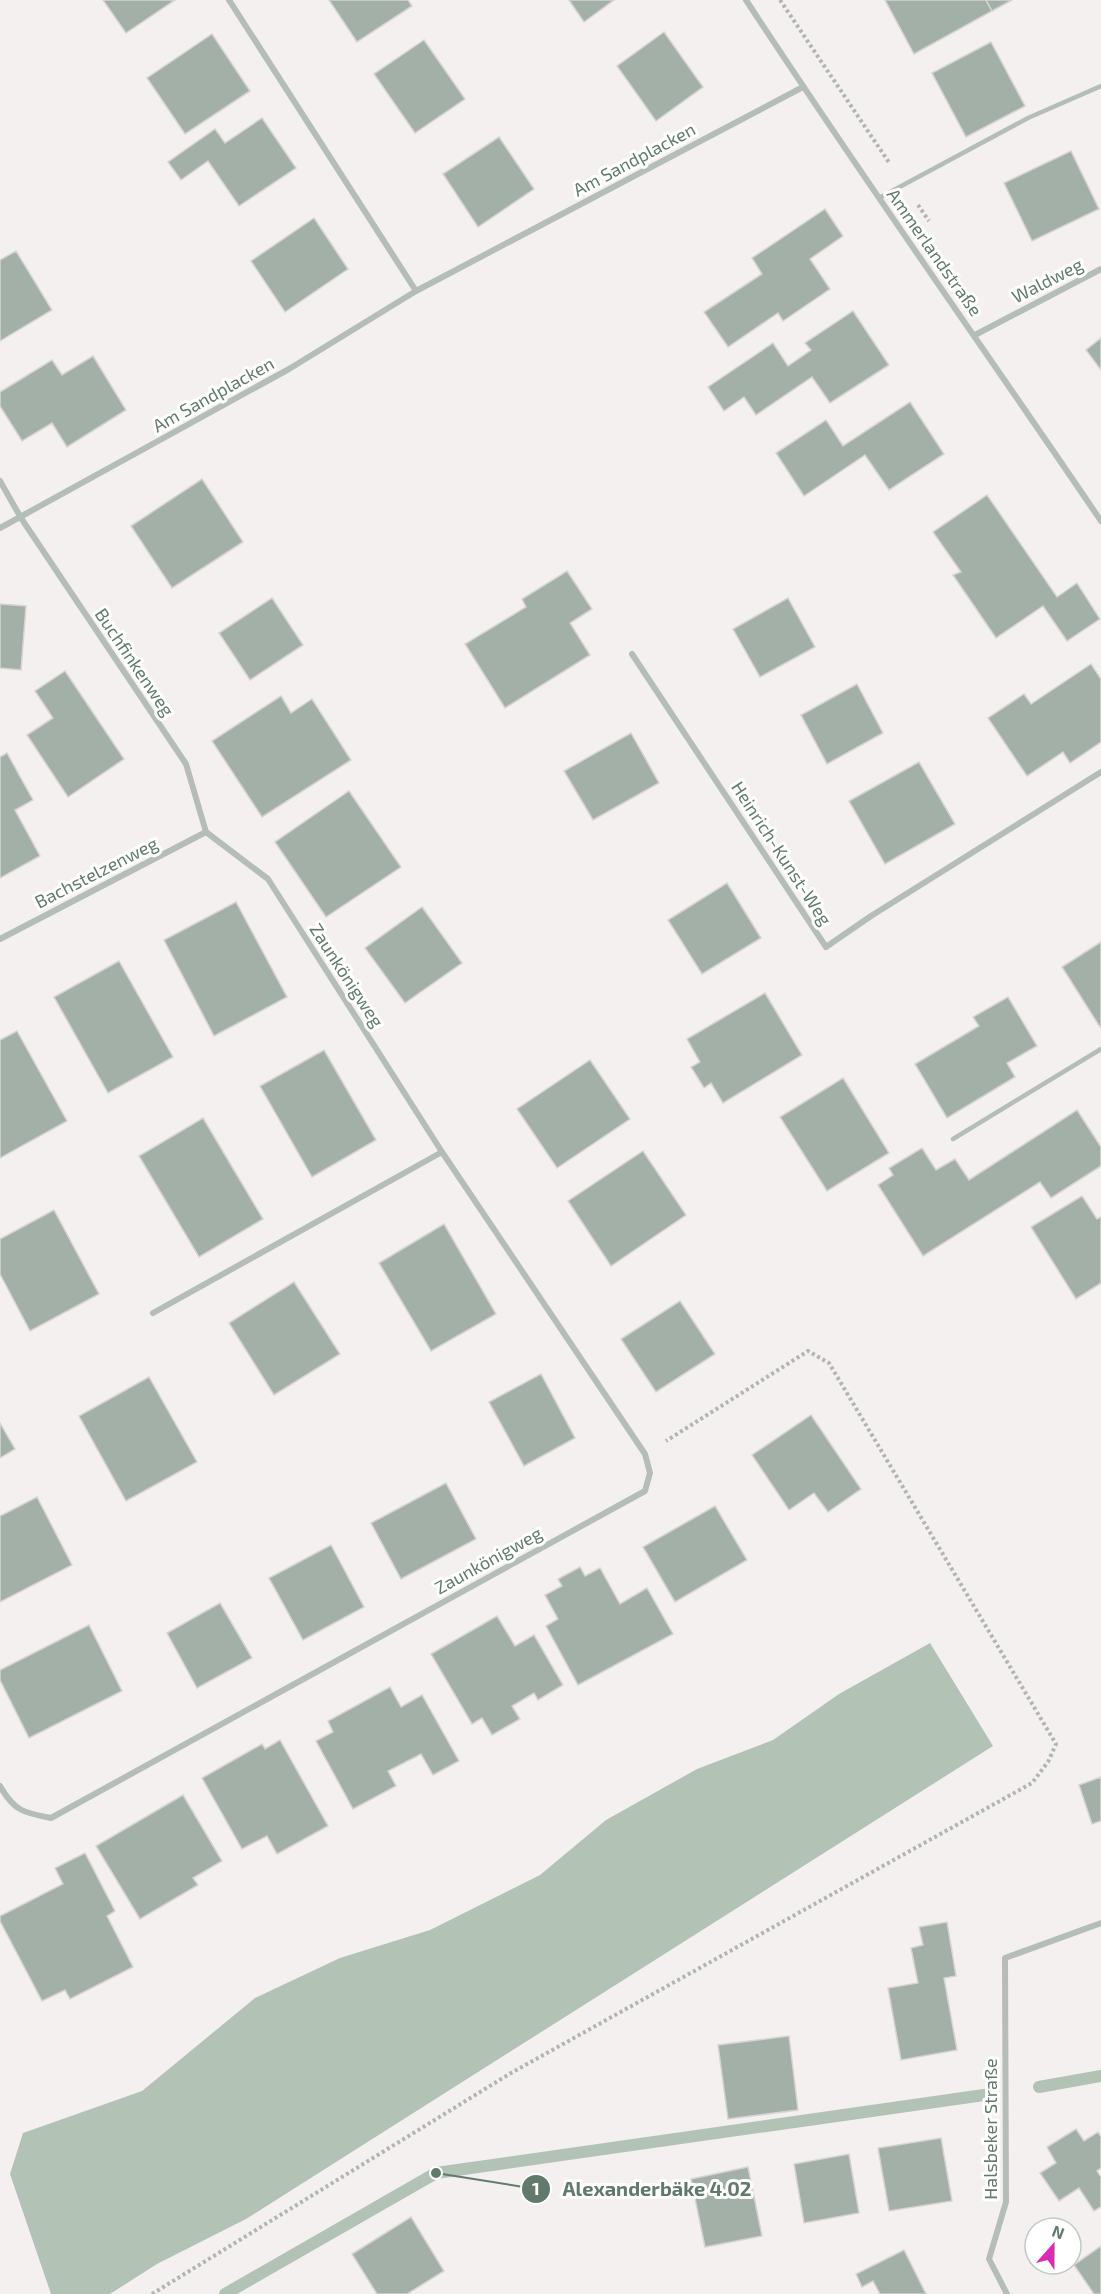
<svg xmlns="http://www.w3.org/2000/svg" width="1101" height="2294" viewBox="0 0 1101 2294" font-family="'Exo 2',sans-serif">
  <rect width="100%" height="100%" fill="#f4f0f0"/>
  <path fill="#b2c3b6" d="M 930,1643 L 993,1746 L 246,2219 L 157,2264 L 110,2294 L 51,2294 L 10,2174 L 23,2133 L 142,2091 L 255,1998 L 340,1958 L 430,1930 L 540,1875 L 606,1820 L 697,1769 L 773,1740 L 839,1694 Z"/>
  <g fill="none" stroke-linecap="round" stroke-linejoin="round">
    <g stroke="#b2c3b6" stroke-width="12">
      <path d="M 1039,2087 L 1101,2076"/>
      <path d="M 225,2294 L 436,2173 L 984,2095"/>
    </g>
  </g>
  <g fill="#a3b0a7" stroke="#d5d3d3" stroke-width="1.5">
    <path d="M 103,0 L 175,0 L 126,33 Z"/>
    <path d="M 329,0 L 408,0 L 412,6 L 357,42 Z"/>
    <path d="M 569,0 L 614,0 L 584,22 Z"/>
    <path d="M 885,0 L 986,0 L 992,11 L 914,54 Z"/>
    <path d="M 986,0 L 1012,0 L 992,11 Z"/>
    <path d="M 664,32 L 703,87 L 656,121 L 617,66 Z"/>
    <path d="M 212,34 L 250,91 L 185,134 L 147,78 Z"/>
    <path d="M 424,40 L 465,99 L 415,133 L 374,74 Z"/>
    <path d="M 991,42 L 1025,106 L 966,137 L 932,73 Z"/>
    <path d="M 262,118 L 296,168 L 239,206 L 208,161 L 181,180 L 168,162 L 215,129 L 225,143 Z"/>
    <path d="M 499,137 L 534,189 L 478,227 L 443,174 Z"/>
    <path d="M 1071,151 L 1099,209 L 1032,241 L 1004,183 Z"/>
    <path d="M 825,209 L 843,236 L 810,259 L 830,289 L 783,321 L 778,313 L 728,347 L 704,312 L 762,274 L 752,258 Z"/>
    <path d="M 314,218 L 348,269 L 285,312 L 251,261 Z"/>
    <path d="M 16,251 L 52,310 L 0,341 L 0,260 Z"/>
    <path d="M 853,311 L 889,365 L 830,403 L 812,377 L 756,415 L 744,397 L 724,411 L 708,387 L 773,343 L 788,366 L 811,350 L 805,343 Z"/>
    <path d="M 1101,338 L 1101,370 L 1086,350 Z"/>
    <path d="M 93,356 L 126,410 L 67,447 L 52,423 L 22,441 L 0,406 L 0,392 L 52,360 L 62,375 Z"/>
    <path d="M 910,402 L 944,454 L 889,490 L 865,455 L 804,496 L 776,453 L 826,420 L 843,446 Z"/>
    <path d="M 202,479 L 243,542 L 172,588 L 131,526 Z"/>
    <path d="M 987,495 L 1057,597 L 1077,583 L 1100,619 L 1067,641 L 1043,606 L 996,638 L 953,575 L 961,572 L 933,532 Z"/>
    <path d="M 567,571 L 592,609 L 570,623 L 590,655 L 505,708 L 465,644 L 526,607 L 522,599 Z"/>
    <path d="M 272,598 L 303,645 L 250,680 L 219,633 Z"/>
    <path d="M 788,598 L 815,647 L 760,677 L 733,629 Z"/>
    <path d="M 0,604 L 26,606 L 21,670 L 0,668 Z"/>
    <path d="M 1091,664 L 1101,679 L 1101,742 L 1070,763 L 1063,752 L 1027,776 L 988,718 L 1024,694 L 1031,704 Z"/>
    <path d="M 65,671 L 124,759 L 68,797 L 27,735 L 53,718 L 35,691 Z"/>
    <path d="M 857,684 L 883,733 L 827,764 L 801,715 Z"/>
    <path d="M 281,696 L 291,713 L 312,699 L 351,760 L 262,817 L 212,741 Z"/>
    <path d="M 631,733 L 659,783 L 593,820 L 564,771 Z"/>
    <path d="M 7,753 L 33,800 L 15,810 L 40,856 L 0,878 L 0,757 Z"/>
    <path d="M 919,762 L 955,824 L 885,864 L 849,801 Z"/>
    <path d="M 349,791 L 401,867 L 326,917 L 275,842 Z"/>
    <path d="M 727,883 L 761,938 L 702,974 L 668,920 Z"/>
    <path d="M 236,902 L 287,997 L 214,1036 L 164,940 Z"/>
    <path d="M 422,907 L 462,963 L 405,1003 L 365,948 Z"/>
    <path d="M 1101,942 L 1101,1026 L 1100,1027 L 1062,967 Z"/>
    <path d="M 119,961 L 173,1057 L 108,1093 L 54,997 Z"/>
    <path d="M 765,993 L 802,1055 L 723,1103 L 711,1083 L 704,1088 L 691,1067 L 700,1062 L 687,1039 Z"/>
    <path d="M 1008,997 L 1037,1046 L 1007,1063 L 1015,1077 L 947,1118 L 915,1064 L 979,1026 L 973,1017 Z"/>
    <path d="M 17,1031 L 67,1121 L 0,1158 L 0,1040 Z"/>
    <path d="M 324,1050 L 376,1140 L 312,1177 L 260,1086 Z"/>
    <path d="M 590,1060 L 630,1119 L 557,1168 L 517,1109 Z"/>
    <path d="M 843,1078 L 889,1153 L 827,1191 L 780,1117 Z"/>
    <path d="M 1077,1110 L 1101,1147 L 1101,1166 L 1051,1198 L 1040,1182 L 923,1256 L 878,1185 L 893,1175 L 889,1168 L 922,1148 L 936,1170 L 955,1159 L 969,1180 Z"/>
    <path d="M 203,1118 L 263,1219 L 199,1257 L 139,1156 Z"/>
    <path d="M 643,1151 L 686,1215 L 611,1266 L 568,1201 Z"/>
    <path d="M 1082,1196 L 1097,1219 L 1101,1217 L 1101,1283 L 1076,1299 L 1031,1227 Z"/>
    <path d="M 54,1210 L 99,1294 L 30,1331 L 0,1274 L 0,1239 Z"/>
    <path d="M 444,1224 L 496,1314 L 431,1351 L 379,1263 Z"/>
    <path d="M 294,1282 L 340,1354 L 274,1395 L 229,1323 Z"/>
    <path d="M 680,1301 L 715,1354 L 656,1392 L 621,1339 Z"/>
    <path d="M 541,1374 L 575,1438 L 524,1466 L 489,1402 Z"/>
    <path d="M 149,1377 L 197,1462 L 126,1501 L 79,1416 Z"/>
    <path d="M 811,1415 L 861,1489 L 828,1512 L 814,1493 L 789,1510 L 752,1455 Z"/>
    <path d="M 0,1423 L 15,1449 L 0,1458 Z"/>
    <path d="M 446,1483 L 476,1539 L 401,1579 L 371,1523 Z"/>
    <path d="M 37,1497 L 72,1565 L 0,1602 L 0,1516 Z"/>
    <path d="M 715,1506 L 747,1560 L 675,1602 L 643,1547 Z"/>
    <path d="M 331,1545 L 364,1607 L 303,1640 L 269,1578 Z"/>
    <path d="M 580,1567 L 585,1576 L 600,1568 L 620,1604 L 647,1588 L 673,1634 L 578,1685 L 546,1626 L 558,1619 L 545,1595 L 562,1586 L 558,1579 Z"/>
    <path d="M 220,1603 L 252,1658 L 197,1688 L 167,1633 Z"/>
    <path d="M 497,1616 L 515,1646 L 534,1635 L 563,1685 L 538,1700 L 534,1693 L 512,1706 L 520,1719 L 492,1735 L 482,1718 L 472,1724 L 431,1654 Z"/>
    <path d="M 89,1625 L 122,1691 L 29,1738 L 0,1680 L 0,1670 Z"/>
    <path d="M 390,1687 L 401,1707 L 422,1695 L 459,1761 L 433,1775 L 421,1754 L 388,1771 L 396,1786 L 353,1809 L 316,1741 L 333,1732 L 328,1721 Z"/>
    <path d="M 280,1740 L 328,1826 L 277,1854 L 267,1836 L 242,1849 L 202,1778 L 262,1744 L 265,1749 Z"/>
    <path d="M 1101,1777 L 1101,1821 L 1092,1824 L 1079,1785 Z"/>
    <path d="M 183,1795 L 222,1861 L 193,1878 L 198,1885 L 140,1919 L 96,1846 Z"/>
    <path d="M 85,1853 L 115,1911 L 107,1916 L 133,1967 L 70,1999 L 65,1990 L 42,2001 L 0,1921 L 0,1916 L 63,1884 L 55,1868 Z"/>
    <path d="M 947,1922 L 956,1976 L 944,1978 L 957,2050 L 901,2060 L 888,1988 L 918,1983 L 911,1948 L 923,1945 L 919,1927 Z"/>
    <path d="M 789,2036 L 798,2110 L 728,2119 L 718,2045 Z"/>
    <path d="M 1076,2129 L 1084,2141 L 1098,2132 L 1101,2137 L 1101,2168 L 1097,2171 L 1101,2177 L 1101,2207 L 1094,2211 L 1079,2188 L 1059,2201 L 1040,2173 L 1056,2163 L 1047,2147 Z"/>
    <path d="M 941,2138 L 952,2201 L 889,2211 L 878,2148 Z"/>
    <path d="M 849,2154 L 859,2213 L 804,2223 L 794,2164 Z"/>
    <path d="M 748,2167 L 762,2236 L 705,2247 L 691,2179 Z"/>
    <path d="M 411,2217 L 444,2271 L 407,2294 L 377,2294 L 352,2254 Z"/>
    <path d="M 1101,2246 L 1101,2294 L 1094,2294 L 1074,2265 Z"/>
    <path d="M 904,2250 L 926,2294 L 880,2294 L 873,2281 L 862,2287 L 856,2274 Z"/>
  </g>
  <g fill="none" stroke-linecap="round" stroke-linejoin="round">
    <g stroke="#afb6b2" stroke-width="4" stroke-dasharray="3 3" stroke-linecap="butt">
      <path d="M 780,0 L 890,164"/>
      <path d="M 918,205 L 929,221"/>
      <path d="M 152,2294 L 511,2073 L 1032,1783 L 1048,1762 L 1056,1744 L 829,1363 L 808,1351 L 666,1441"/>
    </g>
    <g stroke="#b4bdb7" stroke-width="4.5">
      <path d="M 879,198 L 1028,118 L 1101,86"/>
      <path d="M 953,1139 L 1101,1049"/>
    </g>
    <g stroke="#b4bdb7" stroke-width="6">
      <path d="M 229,0 L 416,291"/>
      <path d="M 746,0 C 861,176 983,347 1101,521"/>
      <path d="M 975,335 L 1101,269"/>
      <path d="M 0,481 L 21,518 L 186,764 L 206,832"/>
      <path d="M 0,528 L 289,369 L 416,291 L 803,87"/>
      <path d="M 632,654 L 826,947 L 871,916 L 1101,772"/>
      <path d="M 0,939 L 206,832"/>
      <path d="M 153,1313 L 442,1152"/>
      <path d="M 0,1786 C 14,1811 24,1813 51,1818 L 645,1491 L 650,1473 L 645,1454 L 442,1152 L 268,879 L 206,832"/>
      <path d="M 1007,2294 L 989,2259 L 1006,2202 L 1005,1958 L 1101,1923"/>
    </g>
  </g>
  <g text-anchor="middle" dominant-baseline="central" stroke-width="6" stroke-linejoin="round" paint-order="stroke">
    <g font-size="18" fill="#617a6b" stroke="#fff">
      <text transform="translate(634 159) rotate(-28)">Am Sandplacken</text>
      <text transform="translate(935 252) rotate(55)">Ammerlandstraße</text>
      <text transform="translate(1047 280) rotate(-27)">Waldweg</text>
      <text transform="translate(213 394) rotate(-29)">Am Sandplacken</text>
      <text transform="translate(135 662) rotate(56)">Buchfinkenweg</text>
      <text transform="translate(782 853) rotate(57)">Heinrich-Kunst-Weg</text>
      <text transform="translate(96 872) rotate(-27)">Bachstelzenweg</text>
      <text transform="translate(347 975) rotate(57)">Zaunkönigweg</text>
      <text transform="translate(488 1560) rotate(-29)">Zaunkönigweg</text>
      <text transform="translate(990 2129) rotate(-90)">Halsbeker Straße</text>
    </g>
  </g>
  <path fill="none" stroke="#617a6b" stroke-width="2" d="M436 2173L536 2189"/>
  <g fill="#617a6b" stroke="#fff" stroke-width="2">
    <circle cx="436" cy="2173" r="6"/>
    <circle cx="536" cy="2189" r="15"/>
  </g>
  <g font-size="18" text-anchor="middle" font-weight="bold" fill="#fff">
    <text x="536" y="2195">1</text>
  </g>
  <g font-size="20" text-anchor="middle" font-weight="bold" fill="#617a6b" stroke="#fff" stroke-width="6" stroke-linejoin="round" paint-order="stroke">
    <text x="657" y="2196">Alexanderbäke 4.02</text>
  </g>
  <g transform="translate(1053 2246) rotate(21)"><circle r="28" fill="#ffffff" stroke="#c0cac4" stroke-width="1.5"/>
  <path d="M0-4.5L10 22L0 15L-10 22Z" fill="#d82db3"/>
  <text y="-9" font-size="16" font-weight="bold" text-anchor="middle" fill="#617a6b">N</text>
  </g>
</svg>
